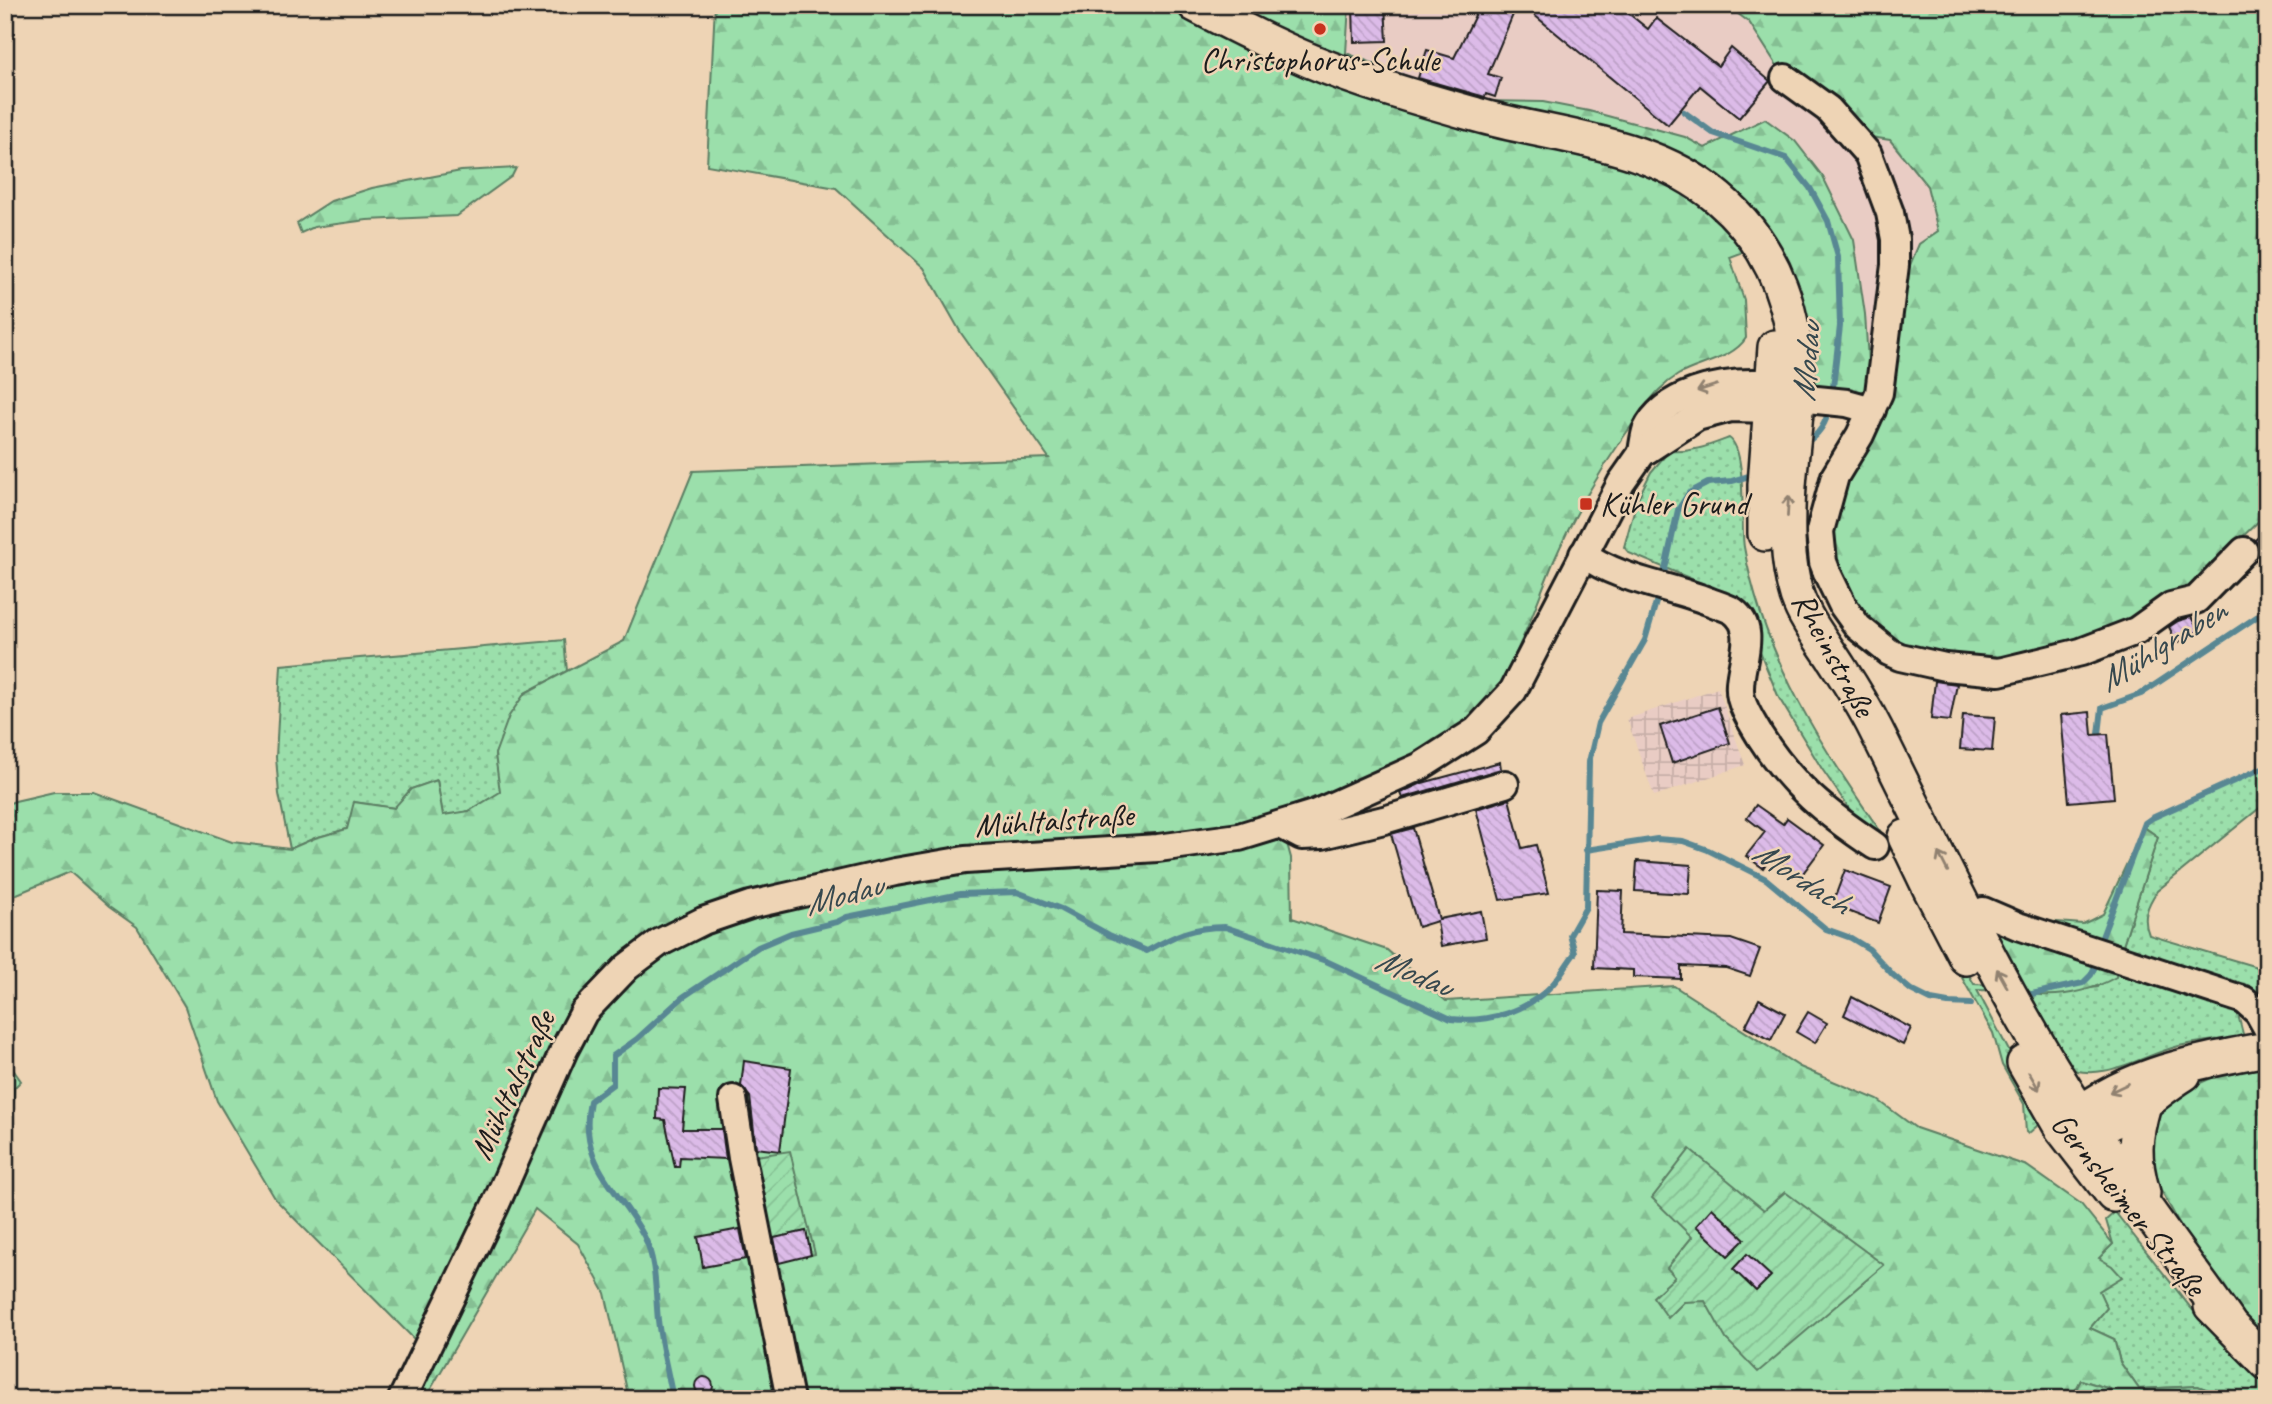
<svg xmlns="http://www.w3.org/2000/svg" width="2272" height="1404" viewBox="0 0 2272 1404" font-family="Caveat,sans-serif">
  <defs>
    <pattern id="industrial-grid" width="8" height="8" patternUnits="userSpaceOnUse" patternTransform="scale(1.75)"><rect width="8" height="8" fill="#e9ccc4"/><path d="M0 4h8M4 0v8" fill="none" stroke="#c7afa8"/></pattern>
    <pattern id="grass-dots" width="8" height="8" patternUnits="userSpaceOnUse" patternTransform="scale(1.75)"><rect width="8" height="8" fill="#9bdfab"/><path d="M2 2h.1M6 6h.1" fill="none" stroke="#85bf93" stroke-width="1.8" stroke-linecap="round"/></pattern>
    <pattern id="forest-firs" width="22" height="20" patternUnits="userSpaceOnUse" patternTransform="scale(1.75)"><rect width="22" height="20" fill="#9bdfab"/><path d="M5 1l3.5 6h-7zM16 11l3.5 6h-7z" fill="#85bf93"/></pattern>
    <pattern id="garden-furrows" width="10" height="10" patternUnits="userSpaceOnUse" patternTransform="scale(1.75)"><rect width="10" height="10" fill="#9bdfab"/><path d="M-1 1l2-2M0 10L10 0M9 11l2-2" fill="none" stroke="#85bf93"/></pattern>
    <pattern id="building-back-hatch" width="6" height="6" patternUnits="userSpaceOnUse" patternTransform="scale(1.75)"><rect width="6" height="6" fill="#dcbbe8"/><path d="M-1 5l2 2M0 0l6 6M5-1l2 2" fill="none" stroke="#bca0c6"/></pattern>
  </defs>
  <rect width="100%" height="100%" fill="#eed4b5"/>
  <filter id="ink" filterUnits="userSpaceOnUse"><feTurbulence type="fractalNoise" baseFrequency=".0143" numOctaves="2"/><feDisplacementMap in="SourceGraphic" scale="14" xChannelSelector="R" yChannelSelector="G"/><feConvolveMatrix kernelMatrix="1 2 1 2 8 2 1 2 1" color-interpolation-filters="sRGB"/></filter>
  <g filter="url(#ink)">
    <path fill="#e9ccc4" d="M 1238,5 L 1726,5 L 1749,22 L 1785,78 L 1851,134 L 1890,140 L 1927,186 L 1938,232 L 1919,244 L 1899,323 L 1869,376 L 1865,314 L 1705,149 L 1685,137 L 1543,102 L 1484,101 L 1417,80 L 1346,53 Z"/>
    <path fill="url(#industrial-grid)" d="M 1718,688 L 1745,765 L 1654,796 L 1627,719 Z"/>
    <g fill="url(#grass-dots)" stroke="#5c7e64" stroke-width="2">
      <path d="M 1729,438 C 1748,450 1740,525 1744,547 C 1763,658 1824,752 1888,842 L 1889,847 L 1884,847 L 1871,840 L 1822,769 L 1779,698 L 1740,604 L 1723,592 L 1629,553 L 1624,547 L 1637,500 L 1651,472 L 1669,451 C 1691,453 1708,446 1729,438 Z"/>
      <path d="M 564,640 L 567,671 L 525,693 L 495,754 L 501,792 L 469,811 L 443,816 L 437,780 L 411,789 L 395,808 L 355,802 L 347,829 L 315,838 L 290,849 L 279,794 L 276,757 L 281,665 Z"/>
      <path d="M 2267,766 L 2267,802 L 2157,891 C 2147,906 2142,918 2149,935 L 2267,970 L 2267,1003 L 2250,989 L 2233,982 L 2136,954 L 2236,1007 L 2243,1034 L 2239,1037 C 2220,1040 2199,1041 2179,1046 C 2142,1055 2101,1085 2063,1066 L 2016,991 L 1977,990 L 2038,1106 L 2037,1126 L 2028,1134 L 2026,1132 L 2024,1104 L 2002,1065 L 1993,1033 L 1951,958 L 1938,919 L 1974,984 L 2015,986 L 2040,995 L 2098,987 L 2118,960 L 2158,837 L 2144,827 L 2149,821 Z"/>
      <path d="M 2115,1212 L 2191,1308 L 2216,1335 L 2267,1363 L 2267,1399 L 2231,1399 L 2198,1386 L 2139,1389 L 2120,1362 L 2114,1339 L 2090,1328 L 2106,1308 L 2099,1291 L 2098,1258 L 2113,1244 L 2106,1220 Z"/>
    </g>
    <g fill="url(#forest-firs)" stroke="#5c7e64" stroke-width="2">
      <path d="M 715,5 L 1349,5 L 1346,53 L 1417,80 L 1483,101 L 1543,102 L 1589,111 L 1685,137 L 1705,148 L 1765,119 L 1795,141 L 1823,177 L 1854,240 L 1865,314 L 1869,376 L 1899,323 L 1910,265 L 1919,244 L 1938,231 L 1927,186 L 1890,140 L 1851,134 L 1785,78 L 1749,22 L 1726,5 L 2267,5 L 2267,513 L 2171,606 L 2026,666 L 1889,652 L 1823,562 L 1870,391 L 1851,392 L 1813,385 C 1813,331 1802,287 1776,240 L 1730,257 L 1744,300 L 1746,338 C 1733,359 1699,363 1678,375 C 1663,384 1654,395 1644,408 C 1608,457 1577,507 1553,563 C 1537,601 1525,639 1505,675 C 1501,683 1497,692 1492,698 C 1436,758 1352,782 1278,811 L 1291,858 L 1292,918 L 1387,950 L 1446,1001 L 1674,986 L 1800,1067 L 1878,1100 L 1916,1128 L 2027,1166 L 2081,1204 L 2113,1244 L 2099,1258 L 2112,1266 L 2122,1277 L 2099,1291 L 2107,1308 L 2090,1328 L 2114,1339 L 2120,1362 L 2139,1389 L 2198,1386 L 2231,1399 L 2117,1399 L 2108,1395 L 2110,1389 L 2081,1380 L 2071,1399 L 2032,1399 L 2024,1396 L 2023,1399 L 629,1399 L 605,1293 L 578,1244 L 535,1209 L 425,1399 L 402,1399 L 426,1351 L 276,1200 L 217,1101 L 185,1007 L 137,927 L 109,907 L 70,872 L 5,899 L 5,805 L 15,801 L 54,792 L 94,792 L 232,842 L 290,849 L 315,838 L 347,829 L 354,802 L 394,808 L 411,789 L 437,780 L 443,815 L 469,811 L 500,792 L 495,754 L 509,716 L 525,693 L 624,641 L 693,471 L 1049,458 L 961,333 L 924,268 L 836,188 L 707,165 Z"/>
      <path d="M 516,168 L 512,176 L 457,216 L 367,220 L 314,227 L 301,233 L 297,223 L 331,201 L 372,188 L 461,171 Z"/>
      <path d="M 2144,827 L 2158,837 L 2118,960 L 2116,977 C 2095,989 2065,997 2041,995 C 2033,994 2023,989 2015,986 L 1989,917 L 2083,924 L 2103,914 Z"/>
      <path d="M 5,1058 L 21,1081 L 14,1088 L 13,1103 L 5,1114 Z"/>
      <path d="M 2267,1062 L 2267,1363 L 2228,1322 L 2241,1310 L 2185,1234 L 2149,1168 L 2153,1117 L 2189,1088 L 2227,1071 Z"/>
    </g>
    <g fill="url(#garden-furrows)" stroke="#5c7e64" stroke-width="2">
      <path d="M 1690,1149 L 1764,1210 L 1785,1192 L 1884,1265 L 1758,1372 L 1726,1339 L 1705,1301 L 1684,1302 L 1668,1318 L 1653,1297 L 1675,1277 L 1667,1268 L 1692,1237 L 1652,1198 Z"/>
      <path d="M 790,1151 L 815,1254 L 811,1255 L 806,1231 L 767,1240 L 742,1158 Z"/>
      <path d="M 2081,1380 L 2110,1389 L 2108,1395 L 2117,1399 L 2071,1399 Z"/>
    </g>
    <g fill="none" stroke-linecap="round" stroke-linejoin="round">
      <g stroke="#598793" stroke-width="6">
        <path d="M 1684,112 L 1713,133 L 1786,158 L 1810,188 L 1828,221 L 1838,257 L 1840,326 L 1832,396"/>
        <path d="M 1804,444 C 1819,435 1826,424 1830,406"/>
        <path d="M 1663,578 L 1678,510 L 1689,493 L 1708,483 L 1732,481 L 1756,474"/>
        <path d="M 2099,734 L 2102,708 L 2141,694 L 2267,610"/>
        <path d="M 1586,850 L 1657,839 L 1683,841 L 1708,850 L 1766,879 L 1826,929 L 1851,938 L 1869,949 L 1893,975 L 1911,990 L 1931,1000 L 1948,1003 L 1971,1004"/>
        <path d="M 2099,945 L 2145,823 L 2152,818 L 2267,766"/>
        <path d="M 2027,995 L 2083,983 L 2091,975 L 2098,960"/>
        <path d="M 673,1399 C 668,1372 661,1346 658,1320 C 655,1291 657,1262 644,1236 C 619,1188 577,1164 590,1101 L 613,1084 L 613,1056 L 637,1039 L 683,997 L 758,947 L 791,933 L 837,922 L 847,917 L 960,894 L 1017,892 L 1061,909 L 1109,935 L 1147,951 C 1175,935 1192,927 1225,927 L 1326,961 L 1451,1019 C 1487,1023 1527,1012 1552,985 C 1561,975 1567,963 1575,953 L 1570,935 L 1586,907 L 1589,762 L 1598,723 L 1645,640 L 1659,592"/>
      </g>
    </g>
    <g fill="url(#building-back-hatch)" stroke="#1c1c1c" stroke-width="2">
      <path d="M 1353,5 L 1385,5 L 1387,41 L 1354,42 Z"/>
      <path d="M 1480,5 L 1517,5 L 1488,74 L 1501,78 L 1495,97 L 1486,94 L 1485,97 L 1418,78 L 1427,50 L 1454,58 Z"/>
      <path d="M 1522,5 L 1618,5 L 1648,29 L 1656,18 L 1718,66 L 1731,48 L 1770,81 L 1739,118 L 1700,86 L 1668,125 Z"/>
      <path d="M 2267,530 L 2267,572 L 2257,560 L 2259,547 L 2255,540 Z"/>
      <path d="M 2191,617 L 2199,631 L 2177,643 L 2169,627 L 2178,621 Z"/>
      <path d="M 1935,681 L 1957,684 L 1950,721 L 1931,719 Z"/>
      <path d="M 1718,707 L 1730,743 L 1672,763 L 1660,726 Z"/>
      <path d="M 2090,712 L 2092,735 L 2108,734 L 2114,798 L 2069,802 L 2061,715 Z"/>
      <path d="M 1963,715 L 1995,717 L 1992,751 L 1960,749 Z"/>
      <path d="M 1500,762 L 1501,769 L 1402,798 L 1400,793 L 1422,783 Z"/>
      <path d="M 1509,799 L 1522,848 L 1536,845 L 1549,893 L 1500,900 L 1476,809 Z"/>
      <path d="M 1756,805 L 1783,824 L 1787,818 L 1824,845 L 1800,877 L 1771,856 L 1763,868 L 1746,856 L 1765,832 L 1747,818 Z"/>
      <path d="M 1413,828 L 1439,919 L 1481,911 L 1486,938 L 1441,946 L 1437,921 L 1418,927 L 1391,834 Z"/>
      <path d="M 1637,861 L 1691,865 L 1689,894 L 1635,891 Z"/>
      <path d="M 1845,870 L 1891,887 L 1878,923 L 1832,905 Z"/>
      <path d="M 1597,890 L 1623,891 L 1621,934 L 1731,939 L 1760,949 L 1750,976 L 1726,968 L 1681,966 L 1681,979 L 1633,977 L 1633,970 L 1594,968 Z"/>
      <path d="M 1852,997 L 1911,1028 L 1903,1045 L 1844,1015 Z"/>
      <path d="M 1759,999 L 1785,1013 L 1771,1040 L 1745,1027 Z"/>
      <path d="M 1808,1012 L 1827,1023 L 1815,1043 L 1796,1032 Z"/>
      <path d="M 744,1061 L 791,1068 L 780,1151 L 756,1148 L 750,1097 L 741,1086 Z"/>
      <path d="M 658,1088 L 686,1089 L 682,1129 L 722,1129 L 726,1159 L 680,1157 L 679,1167 L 675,1167 L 665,1120 L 657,1119 Z"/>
      <path d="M 1712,1208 L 1745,1239 L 1728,1256 L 1696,1226 Z"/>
      <path d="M 740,1229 L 746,1259 L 703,1267 L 698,1237 Z"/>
      <path d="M 806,1231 L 811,1255 L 779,1263 L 774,1238 Z"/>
      <path d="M 1747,1254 L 1771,1276 L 1756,1291 L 1733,1269 Z"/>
      <circle cx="704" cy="1386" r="9"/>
    </g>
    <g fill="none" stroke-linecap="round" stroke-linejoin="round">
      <g stroke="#1c1c1c" stroke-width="32">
        <g id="minor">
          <path d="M 1785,78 L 1828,109 L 1868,154 L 1890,213 L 1895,239 L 1895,265 L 1879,393 L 1860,435 L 1835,476 L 1820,531 L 1823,562 L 1828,575 L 1843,606 L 1858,627 L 1889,652 L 1900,657 L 1945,667 L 1999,672 L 2081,652 L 2136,631 L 2171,606 L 2196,600 L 2244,551"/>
          <path d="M 1797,398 L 1847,403 L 1872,410"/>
          <path d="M 1642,453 C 1643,446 1644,438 1646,431 C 1664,392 1721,382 1758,383 C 1763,383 1770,382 1775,383 C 1780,385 1785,389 1789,392"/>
          <path d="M 1583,554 C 1619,580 1667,585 1708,601 C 1715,604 1726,607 1733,611 C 1762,632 1734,671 1741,698 C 1744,711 1753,724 1760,736 C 1791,785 1827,814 1875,846"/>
          <path d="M 1281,825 L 1302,836 L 1322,835 L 1384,820 L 1505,784"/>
          <path d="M 1983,911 L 2018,926 L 2244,1000 L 2258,1012 L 2267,1028"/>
          <path d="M 733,1099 L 742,1158 L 790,1399"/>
          <path d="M 402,1399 L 495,1206 L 564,1050 L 584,1012 L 627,967 L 659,943 L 703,921 L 750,905 L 895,872 L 965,860 L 1158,848 L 1239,837 L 1314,814 L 1421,766 L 1476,731 L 1513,691 L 1621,483 L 1642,453 L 1697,417 L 1731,408 L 1772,409 L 1789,401"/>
        </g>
      </g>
      <g stroke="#1c1c1c" stroke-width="38">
        <g id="major">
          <path d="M 1195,5 C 1233,25 1271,44 1311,61 C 1364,83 1421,99 1477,115 C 1558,138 1651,141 1718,198 C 1777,248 1799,318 1797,395 C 1796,425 1791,456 1789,486 C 1787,523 1786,560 1797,596 C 1806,622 1824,643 1839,667 C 1852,687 1865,708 1876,730 C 1940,858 2001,991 2079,1111 C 2126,1183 2178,1252 2228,1322"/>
          <path d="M 1765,534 L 1765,485 L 1775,347"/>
          <path d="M 1905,837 L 1930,889 L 1966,958"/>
          <path d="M 2024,1063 L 2062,1129 L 2113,1195"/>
          <path d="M 2064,1127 C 2121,1074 2192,1063 2267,1049"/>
          <path d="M 2072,1129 C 2123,1130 2145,1098 2184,1074"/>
          <path d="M 2143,1193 C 2133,1158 2134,1139 2144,1104"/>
          <path d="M 2211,1306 L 2267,1363"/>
        </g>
      </g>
      <use href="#minor" stroke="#eed4b5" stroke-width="26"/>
      <use href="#major" stroke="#eed4b5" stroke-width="33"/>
    </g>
    <defs><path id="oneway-shaft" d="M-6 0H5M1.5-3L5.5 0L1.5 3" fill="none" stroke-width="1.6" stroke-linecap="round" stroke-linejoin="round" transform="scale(1.75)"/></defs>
    <g stroke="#908170">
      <use href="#oneway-shaft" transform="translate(1707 388) rotate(162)"/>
      <use href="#oneway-shaft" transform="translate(1788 506) rotate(-87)"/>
      <use href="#oneway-shaft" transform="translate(1943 862) rotate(-117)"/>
      <use href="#oneway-shaft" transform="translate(2002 978) rotate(-119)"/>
      <use href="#oneway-shaft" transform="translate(2034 1081) rotate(60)"/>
      <use href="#oneway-shaft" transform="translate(2119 1088) rotate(155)"/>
    </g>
  </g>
  <g fill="#c8321e" stroke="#eed4b5" stroke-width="2.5">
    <circle cx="1320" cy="29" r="7"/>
    <rect x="1579" y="497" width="14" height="14" rx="3.5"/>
  </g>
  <g text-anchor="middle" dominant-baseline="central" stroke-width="5" stroke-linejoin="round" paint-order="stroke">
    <g font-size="33" fill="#1c1c1c" stroke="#eed4b5">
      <text x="1320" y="60">Christophorus-Schule</text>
      <text x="1600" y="504" text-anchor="start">Kühler Grund</text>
    </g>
    <g font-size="33" fill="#1c1c1c" stroke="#eed4b5">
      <text transform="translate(1834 654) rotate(61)">Rheinstraße</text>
      <text transform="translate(1054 820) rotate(-4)">Mühltalstraße</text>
      <text transform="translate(512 1085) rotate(-65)">Mühltalstraße</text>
      <text transform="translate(2129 1204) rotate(51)">Gernsheimer Straße</text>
    </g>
    <g font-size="35" font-style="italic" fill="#36484e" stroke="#eed4b5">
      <text transform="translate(1806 362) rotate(-85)">Modau</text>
      <text transform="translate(2162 645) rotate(-32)">Mühlgraben</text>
      <text transform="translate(1802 877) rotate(33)">Mordach</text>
      <text transform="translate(843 894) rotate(-15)">Modau</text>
      <text transform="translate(1414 972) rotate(23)">Modau</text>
    </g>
  </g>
  <rect width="2272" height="1404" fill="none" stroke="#eed4b5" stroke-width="28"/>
  <rect x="14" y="14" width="2244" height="1376" fill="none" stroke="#1c1c1c" stroke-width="2.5" filter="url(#ink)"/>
</svg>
